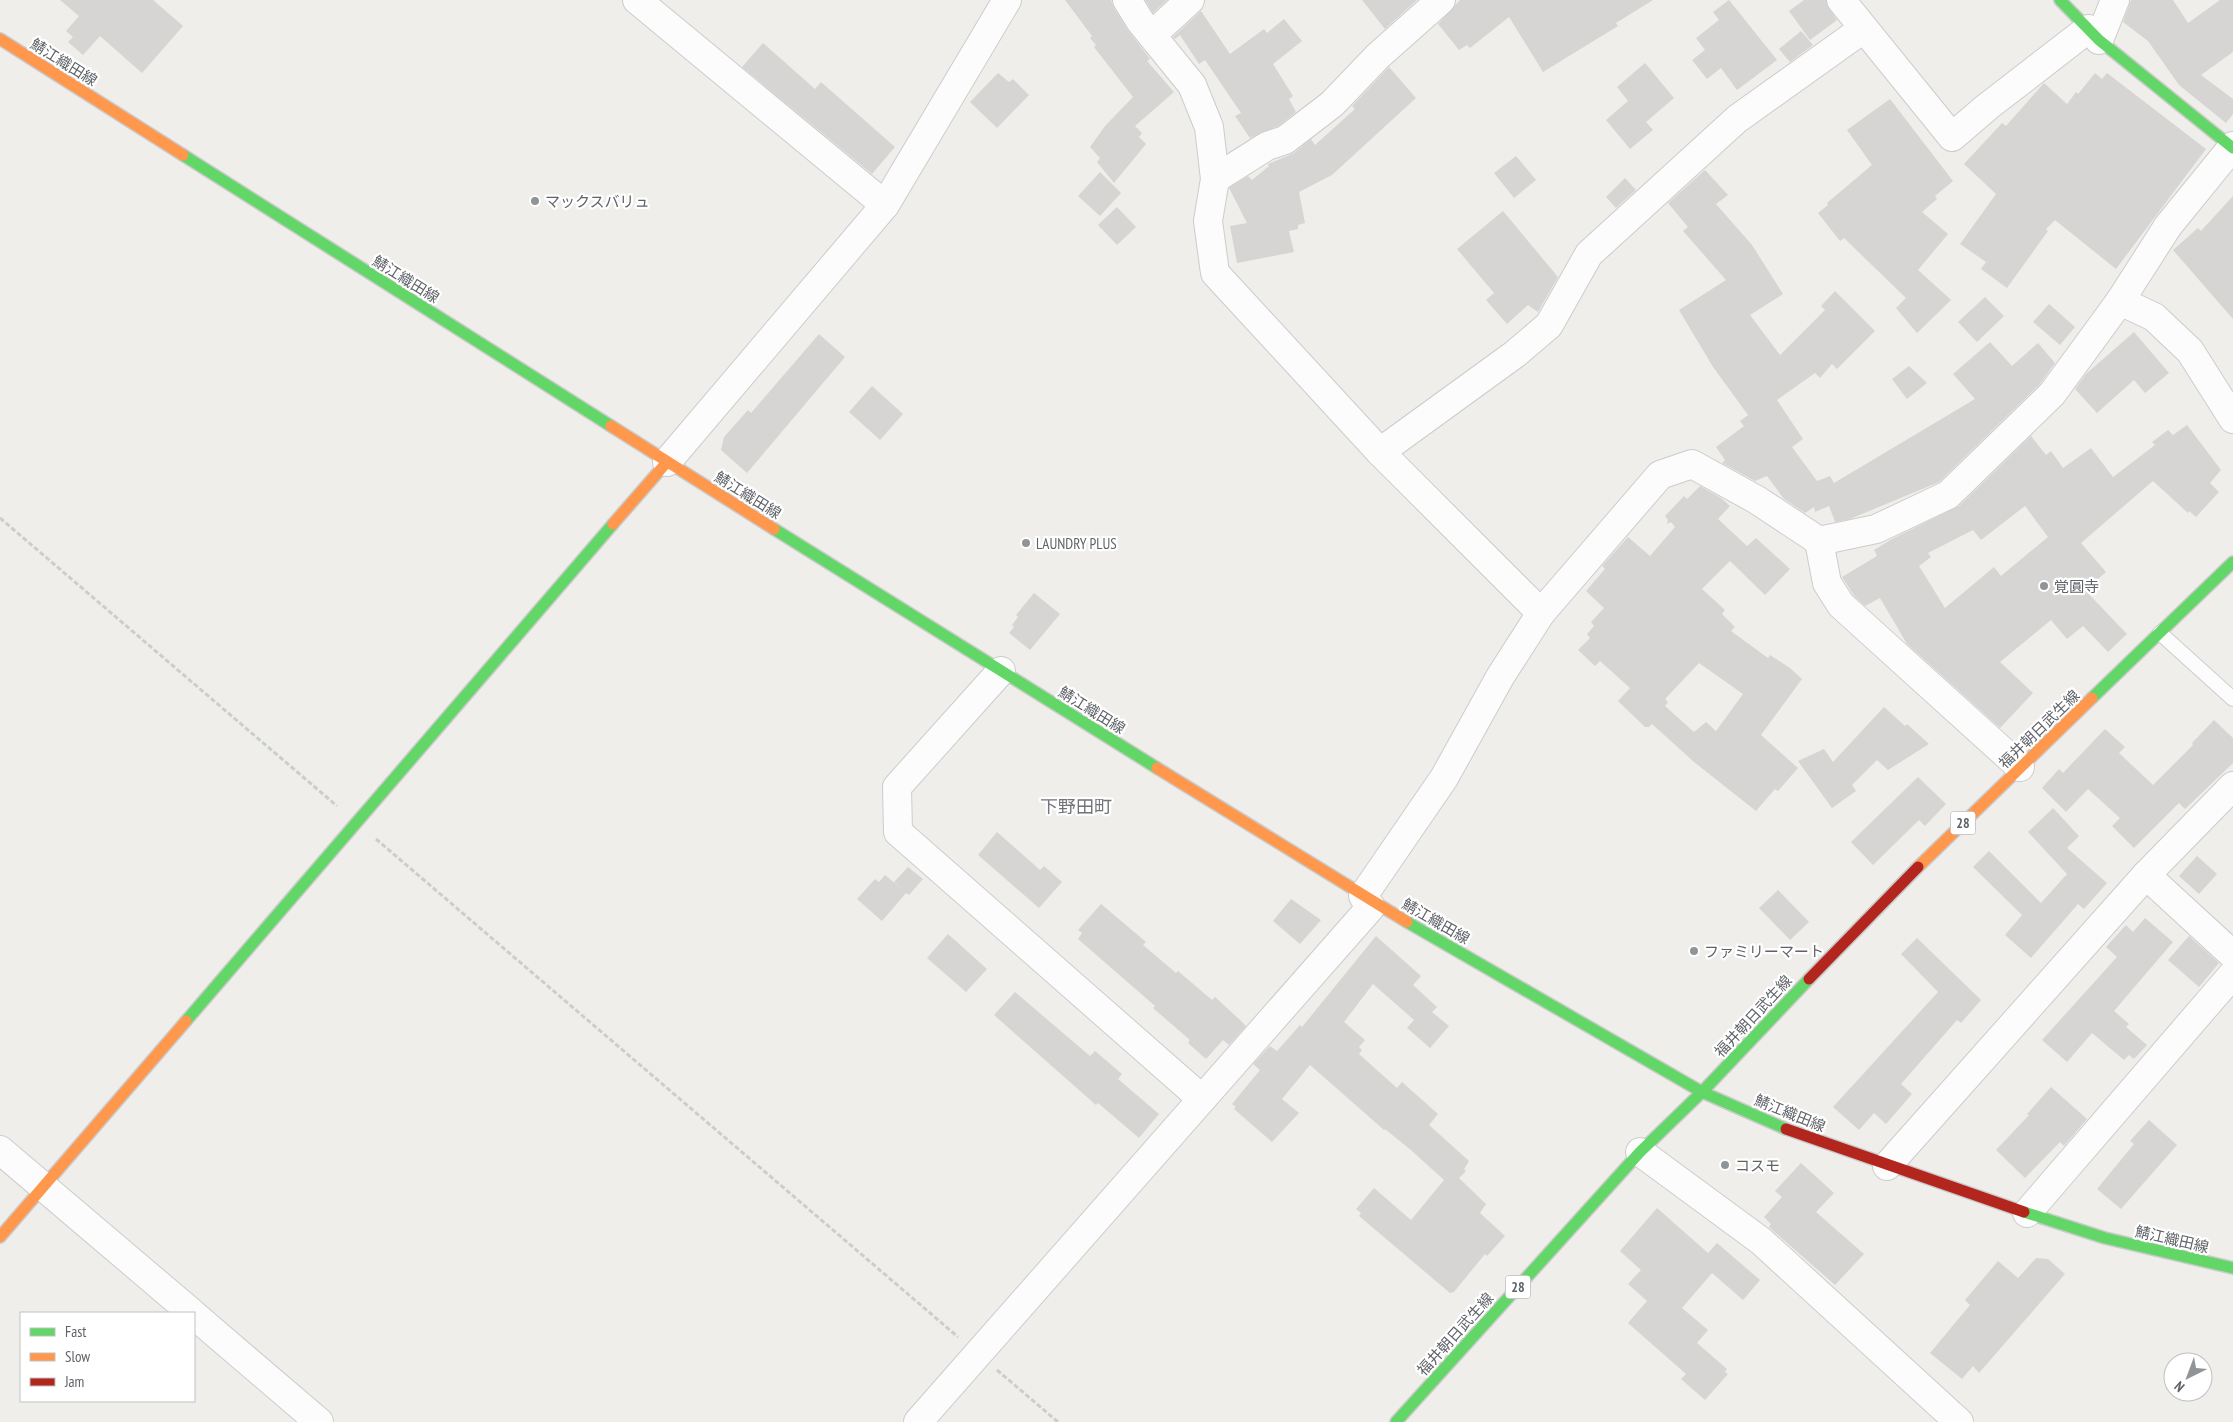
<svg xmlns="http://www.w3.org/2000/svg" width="2233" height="1422" viewBox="0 0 2233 1422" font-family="'PT Sans Narrow','Noto Sans JP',sans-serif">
  <rect width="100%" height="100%" fill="#efeeea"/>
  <g fill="#d6d5d3" fill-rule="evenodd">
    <path d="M 60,0 L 153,0 L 183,26 L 142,73 L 100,36 L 83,55 L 68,42 L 73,37 L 66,31 L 79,16 Z"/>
    <path d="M 1065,0 L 1111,0 L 1114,8 L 1127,29 L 1150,59 L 1147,61 L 1174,92 L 1135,126 L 1142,133 L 1139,137 L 1146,144 L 1114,183 L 1097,162 L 1100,158 L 1090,147 L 1105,126 L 1133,97 L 1094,47 L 1096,45 L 1090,38 L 1092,36 Z"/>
    <path d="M 1145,0 L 1167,0 L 1153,13 Z"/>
    <path d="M 1362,0 L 1417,0 L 1385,29 Z"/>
    <path d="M 1460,0 L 1653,0 L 1616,23 L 1618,26 L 1543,72 L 1509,17 L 1470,48 L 1467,45 L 1459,50 L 1438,24 Z"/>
    <path d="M 1729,0 L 1777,60 L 1737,90 L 1721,68 L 1707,79 L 1692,60 L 1705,50 L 1696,38 L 1719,20 L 1713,12 Z"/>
    <path d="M 1804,0 L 1826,0 L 1829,9 L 1837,20 L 1810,40 L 1789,11 Z"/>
    <path d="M 2131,0 L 2173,0 L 2188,23 L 2220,0 L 2233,0 L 2233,52 L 2201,75 L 2233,99 L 2233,114 L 2226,123 L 2179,85 L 2148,41 L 2123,22 Z"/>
    <path d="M 1201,11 L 1230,54 L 1264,29 L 1267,33 L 1284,19 L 1302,41 L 1273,64 L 1293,96 L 1289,99 L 1296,112 L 1278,126 L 1250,138 L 1235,116 L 1241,113 L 1205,60 L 1199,64 L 1180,35 L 1175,39 L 1173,37 Z"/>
    <path d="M 1801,31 L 1813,45 L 1790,62 L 1779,49 Z"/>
    <path d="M 763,43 L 815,89 L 821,82 L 895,147 L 872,174 L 742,67 Z"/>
    <path d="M 1645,63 L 1674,98 L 1646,122 L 1653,130 L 1630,149 L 1606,120 L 1628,101 L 1617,87 Z"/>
    <path d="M 1389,67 L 1416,98 L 1332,175 L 1299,192 L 1305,223 L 1298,225 L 1298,229 L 1289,231 L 1294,252 L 1237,263 L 1230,226 L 1247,223 L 1229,188 L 1248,176 L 1252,180 L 1269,166 L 1268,164 L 1294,153 L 1311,139 L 1315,145 L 1355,109 L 1352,106 Z"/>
    <path d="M 998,73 L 1009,82 L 1013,79 L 1029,95 L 997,128 L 970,102 Z"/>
    <path d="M 2095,73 L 2102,79 L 2107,73 L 2206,149 L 2116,269 L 2055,220 L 2046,229 L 2048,231 L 2007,288 L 1981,269 L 1986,262 L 1960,244 L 1996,194 L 1964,164 L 2002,123 L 2006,126 L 2044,83 L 2067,104 L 2076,92 L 2078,94 Z"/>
    <path d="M 1890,99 L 1953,181 L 1935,196 L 1937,199 L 1922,212 L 1948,234 L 1918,270 L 1951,300 L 1917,333 L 1896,308 L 1906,298 L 1844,238 L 1840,241 L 1818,213 L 1828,205 L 1827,203 L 1872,165 L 1847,130 Z"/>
    <path d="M 1516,156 L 1536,180 L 1514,198 L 1494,173 Z"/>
    <path d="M 1705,170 L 1728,195 L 1716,204 L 1752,245 L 1783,294 L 1750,315 L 1780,355 L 1825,310 L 1821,306 L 1835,291 L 1875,331 L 1837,369 L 1832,364 L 1820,378 L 1815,373 L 1777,400 L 1803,439 L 1792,447 L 1817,481 L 1830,476 L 1834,483 L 1975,399 L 1953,374 L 1990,342 L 2012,366 L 2038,343 L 2055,363 L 2040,384 L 1939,482 L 1850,519 L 1835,522 L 1829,506 L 1815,512 L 1814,507 L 1805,513 L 1784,499 L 1767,476 L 1755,481 L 1722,463 L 1725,460 L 1716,447 L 1744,426 L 1740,421 L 1748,415 L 1713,367 L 1679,310 L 1726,280 L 1683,231 L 1688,227 L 1668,203 Z"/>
    <path d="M 1100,172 L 1121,193 L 1100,216 L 1078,196 Z"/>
    <path d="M 1625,178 L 1636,190 L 1616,208 L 1606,197 Z"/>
    <path d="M 2233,196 L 2233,319 L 2173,250 L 2198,228 L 2201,231 Z"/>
    <path d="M 1117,207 L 1136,227 L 1117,245 L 1098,225 Z"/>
    <path d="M 1503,211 L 1558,277 L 1538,312 L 1528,305 L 1507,324 L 1486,300 L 1494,293 L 1457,249 Z"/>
    <path d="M 1985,297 L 2004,316 L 1977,342 L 1958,322 Z"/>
    <path d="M 2049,304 L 2075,327 L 2060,345 L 2033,322 Z"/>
    <path d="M 2134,332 L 2169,373 L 2145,393 L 2134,380 L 2097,413 L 2075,389 L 2086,374 Z"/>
    <path d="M 819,334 L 845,357 L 747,473 L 721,450 L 724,437 L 748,410 L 751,413 Z"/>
    <path d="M 1909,366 L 1927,383 L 1907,399 L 1892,379 Z"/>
    <path d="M 872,386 L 903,414 L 880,440 L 849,412 Z"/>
    <path d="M 2187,425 L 2221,470 L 2210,483 L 2219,492 L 2196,517 L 2189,511 L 2188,513 L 2153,481 L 2081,543 L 2106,572 L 2085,590 L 2127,634 L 2108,652 L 2083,626 L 2067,639 L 2051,620 L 2000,662 L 2033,693 L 2000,728 L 1907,644 L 1880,598 L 1865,606 L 1855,597 L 1842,577 L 1877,556 L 1874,550 L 1892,539 L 1959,506 L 2031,436 L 2046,455 L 2051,451 L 2063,468 L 2091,448 L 2113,477 L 2155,445 L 2152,442 L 2168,430 L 2173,435 ZM 2025,506 L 2048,537 L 2001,576 L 1994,567 L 1945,608 L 1919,566 L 1931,557 L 1928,553 L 1973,530 L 1981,540 Z"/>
    <path d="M 1700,486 L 1721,498 L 1730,506 L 1718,519 L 1747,546 L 1756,538 L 1790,569 L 1765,595 L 1730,561 L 1702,589 L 1725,610 L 1722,614 L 1735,627 L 1731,631 L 1768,658 L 1770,655 L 1790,668 L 1802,679 L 1761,735 L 1798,768 L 1778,791 L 1775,789 L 1756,811 L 1694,762 L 1652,724 L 1649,727 L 1645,727 L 1618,701 L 1630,688 L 1600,661 L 1595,666 L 1578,650 L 1590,638 L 1587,634 L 1594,626 L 1591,622 L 1604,608 L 1586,591 L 1605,569 L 1602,566 L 1628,537 L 1650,556 L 1675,527 L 1671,522 L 1667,524 L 1668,520 L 1665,516 L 1684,496 L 1687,499 ZM 1699,663 L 1743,694 L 1716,731 L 1706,722 L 1694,732 L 1665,706 L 1668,702 L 1665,699 Z"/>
    <path d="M 1034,593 L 1060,614 L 1030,650 L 1009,633 L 1014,627 L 1012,625 L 1018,617 L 1016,615 Z"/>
    <path d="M 1884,707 L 1905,726 L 1907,724 L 1929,744 L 1888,770 L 1877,760 L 1852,785 L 1856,791 L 1832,808 L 1798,761 L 1824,749 L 1833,762 Z"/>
    <path d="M 2214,720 L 2233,738 L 2233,763 L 2185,809 L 2179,803 L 2134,848 L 2112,826 L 2120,818 L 2088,789 L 2066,812 L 2042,788 L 2059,769 L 2063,773 L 2105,729 L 2125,747 L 2119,753 L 2153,785 L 2193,745 L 2192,743 Z"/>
    <path d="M 1918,777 L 1946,804 L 1925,826 L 1919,820 L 1873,865 L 1851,842 Z"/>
    <path d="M 2053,808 L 2079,836 L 2067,848 L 2107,883 L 2084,909 L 2078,904 L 2031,958 L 2005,935 L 2022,915 L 1973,867 L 1989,851 L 2041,903 L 2067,874 L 2028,832 Z"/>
    <path d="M 997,832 L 1040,870 L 1044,866 L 1062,882 L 1039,908 L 978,855 Z"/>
    <path d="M 2197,856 L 2217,874 L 2199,894 L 2179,876 Z"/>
    <path d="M 908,867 L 923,879 L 909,895 L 906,893 L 882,921 L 857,899 L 875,879 L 879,882 L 885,875 L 903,890 L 894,882 Z"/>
    <path d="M 1778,890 L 1809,922 L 1790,940 L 1759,908 Z"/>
    <path d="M 1291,899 L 1321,920 L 1300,944 L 1273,921 Z"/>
    <path d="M 1101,904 L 1146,942 L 1143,945 L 1176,973 L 1178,971 L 1212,1000 L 1215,997 L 1240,1020 L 1246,1026 L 1229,1045 L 1223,1040 L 1206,1059 L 1188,1043 L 1190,1040 L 1153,1008 L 1155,1006 L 1078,939 L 1082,933 L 1078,930 Z"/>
    <path d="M 2145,918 L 2173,942 L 2114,1011 L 2129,1024 L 2126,1027 L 2147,1045 L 2134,1059 L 2129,1055 L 2124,1060 L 2092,1033 L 2067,1062 L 2042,1040 L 2117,957 L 2106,947 L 2126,925 L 2133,932 Z"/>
    <path d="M 948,934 L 987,969 L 966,992 L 927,958 Z"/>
    <path d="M 1376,936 L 1421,976 L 1413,985 L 1437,1007 L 1432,1012 L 1449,1026 L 1430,1048 L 1407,1028 L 1414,1020 L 1373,984 L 1344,1022 L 1365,1040 L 1359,1047 L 1362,1050 L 1359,1054 L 1397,1088 L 1402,1082 L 1438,1114 L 1429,1125 L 1469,1161 L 1464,1169 L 1466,1171 L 1459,1178 L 1486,1204 L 1480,1213 L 1505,1236 L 1487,1256 L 1485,1254 L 1454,1292 L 1450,1293 L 1359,1216 L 1361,1213 L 1356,1209 L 1374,1188 L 1411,1220 L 1444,1180 L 1412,1151 L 1385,1129 L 1384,1130 L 1310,1065 L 1282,1099 L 1299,1113 L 1272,1142 L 1234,1109 L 1236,1107 L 1232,1104 L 1260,1070 L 1253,1064 L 1270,1046 L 1277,1051 L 1300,1025 L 1302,1027 Z"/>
    <path d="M 2189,936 L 2219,963 L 2199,987 L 2168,960 Z"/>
    <path d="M 1917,938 L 1981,1000 L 1961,1023 L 1957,1020 L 1901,1084 L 1912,1094 L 1886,1124 L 1874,1113 L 1859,1130 L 1833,1107 L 1938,992 L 1901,954 Z"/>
    <path d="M 1015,992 L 1090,1056 L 1095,1051 L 1122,1074 L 1118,1079 L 1159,1114 L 1139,1138 L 1098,1103 L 1096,1105 L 994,1015 Z"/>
    <path d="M 2051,1087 L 2087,1119 L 2064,1146 L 2060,1142 L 2025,1178 L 1996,1150 L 2029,1115 L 2027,1114 Z"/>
    <path d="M 2149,1120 L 2177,1145 L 2121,1209 L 2097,1189 L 2134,1144 L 2130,1141 Z"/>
    <path d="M 1801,1163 L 1834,1193 L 1816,1212 L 1864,1254 L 1835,1285 L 1769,1227 L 1771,1224 L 1764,1217 L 1782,1197 L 1775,1191 Z"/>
    <path d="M 1657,1208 L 1708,1253 L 1717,1243 L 1760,1280 L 1743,1300 L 1712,1273 L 1682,1308 L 1708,1330 L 1697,1343 L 1727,1369 L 1725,1372 L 1728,1374 L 1705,1400 L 1681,1379 L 1686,1374 L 1628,1323 L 1647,1301 L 1628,1284 L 1641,1270 L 1620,1251 Z"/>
    <path d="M 2036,1258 L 2048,1259 L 2065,1274 L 1979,1373 L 1973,1366 L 1962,1379 L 1930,1353 L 1970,1305 L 1965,1300 L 1998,1261 L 2018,1278 Z"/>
  </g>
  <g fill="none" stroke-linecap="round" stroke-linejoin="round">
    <g stroke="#cbcccc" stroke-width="16">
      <path id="lane" d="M 2160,633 L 2233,699"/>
    </g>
    <g stroke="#cbcccc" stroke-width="30">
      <g id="street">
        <path d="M 637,0 L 885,205"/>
        <path d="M 1127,0 L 1140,21 L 1192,85 L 1209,127 L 1215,179 L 1208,221 L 1215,273 L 1380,452 L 1541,613"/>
        <path d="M 1841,0 L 1952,137 L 1987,107 L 2088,29"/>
        <path d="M 1152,35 L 1190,0"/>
        <path d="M 2099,40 L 2115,0"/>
        <path d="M 1215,179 L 1267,146 L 1285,140 L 1332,104 L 1378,56 L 1441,0"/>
        <path d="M 2120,301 L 2154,317 L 2190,351 L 2233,419"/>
        <path d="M 1380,452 L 1515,354 L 1549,325 L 1589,254 L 1737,119 L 1863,29"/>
        <path d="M 667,462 L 885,205 L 1007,0"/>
        <path d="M 1819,541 L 1827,583 L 1841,605 L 2020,767"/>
        <path d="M 1001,671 L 897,787 L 898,832 L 1202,1099"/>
        <path d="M 2146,875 L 2233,955"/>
        <path d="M 0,1150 L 192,1313"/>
        <path d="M 1640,1152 L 1761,1241 L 1959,1422"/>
        <path d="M 1887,1166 L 2146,875 L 2233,786"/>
        <path d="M 2027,1213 L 2233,974"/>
        <path d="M 194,1315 L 319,1422"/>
        <path d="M 918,1422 L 1371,907 L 1363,896 L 1444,778 L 1500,677 L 1541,613 L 1660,475 L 1692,464 L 1757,500 L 1819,541 L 1876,529 L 1948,495 L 2052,394 L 2120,301 L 2168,226 L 2233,146"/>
      </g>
    </g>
    <g stroke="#cacacb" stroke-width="14">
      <g id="fast">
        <path d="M 2060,0 L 2099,40 L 2233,148"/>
        <path d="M 183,155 L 611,426"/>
        <path d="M 774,529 L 1157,768"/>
        <path d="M 2092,698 L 2233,562"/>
        <path d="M 1407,922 L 1702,1092 L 1786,1129"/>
        <path d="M 186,1021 L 613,524"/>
        <path d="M 2024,1212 L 2105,1238 L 2233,1268"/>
        <path d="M 1396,1422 L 1640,1152 L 1702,1092 L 1809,979"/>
      </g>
    </g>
    <g stroke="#cacacb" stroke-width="14">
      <g id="slow">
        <path d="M 0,39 L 183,155"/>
        <path d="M 611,426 L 774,529"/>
        <path d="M 613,524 L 667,462"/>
        <path d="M 1157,768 L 1407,922"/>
        <path d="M 1918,867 L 2092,698"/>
        <path d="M 0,1237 L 186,1021"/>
      </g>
    </g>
    <g stroke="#cacacb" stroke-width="14">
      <g id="jam">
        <path d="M 1809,979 L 1918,867"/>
        <path d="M 1786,1129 L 2024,1212"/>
      </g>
    </g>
    <g stroke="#cacfcc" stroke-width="3" stroke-dasharray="5 2.5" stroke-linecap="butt">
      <path d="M 0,518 L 337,806"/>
      <path d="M 376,839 L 958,1337"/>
      <path d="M 997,1370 L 1058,1422"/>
    </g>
    <use href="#lane" stroke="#fdfcfc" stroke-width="14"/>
    <use href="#street" stroke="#fdfcfc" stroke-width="28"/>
    <use href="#fast" stroke="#63d668" stroke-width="11"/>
    <use href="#slow" stroke="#ff974d" stroke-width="11"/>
    <use href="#jam" stroke="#b3261e" stroke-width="11"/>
  </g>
  <g fill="#919496" stroke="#fff" stroke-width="2">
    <circle cx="535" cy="201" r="5"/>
    <circle cx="1026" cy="543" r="5"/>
    <circle cx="2044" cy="586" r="5"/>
    <circle cx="1694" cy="951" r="5"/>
    <circle cx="1725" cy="1165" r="5"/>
  </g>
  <g text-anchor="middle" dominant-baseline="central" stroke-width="4.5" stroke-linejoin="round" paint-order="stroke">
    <g fill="#fff" stroke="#8f9295" stroke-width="1">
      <rect x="1950.5" y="811.5" width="25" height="23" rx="4"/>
      <rect x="1505.5" y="1275.5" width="25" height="23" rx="4"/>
    </g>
    <g font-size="14" font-weight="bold" fill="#5f6368">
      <text x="1963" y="823">28</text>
      <text x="1518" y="1287">28</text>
    </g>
    <g font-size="15" fill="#5f6368" stroke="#fff">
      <text transform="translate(64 62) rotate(32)">鯖江織田線</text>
      <text transform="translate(406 279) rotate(32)">鯖江織田線</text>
      <text transform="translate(748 495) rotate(32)">鯖江織田線</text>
      <text transform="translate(1092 710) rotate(32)">鯖江織田線</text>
      <text transform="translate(2039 729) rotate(-44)">福井朝日武生線</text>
      <text transform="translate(1436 921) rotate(30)">鯖江織田線</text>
      <text transform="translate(1753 1016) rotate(-47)">福井朝日武生線</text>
      <text transform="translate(1790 1113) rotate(22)">鯖江織田線</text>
      <text transform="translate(2172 1239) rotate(13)">鯖江織田線</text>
      <text transform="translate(1455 1334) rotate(-48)">福井朝日武生線</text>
    </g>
    <g font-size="15" fill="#5f6368" stroke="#fff" text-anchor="start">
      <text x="545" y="201">マックスバリュ</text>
      <text x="1036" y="543">LAUNDRY PLUS</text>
      <text x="2054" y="586">覚圓寺</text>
      <text x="1704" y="951">ファミリーマート</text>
      <text x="1735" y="1165">コスモ</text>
    </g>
    <g font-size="18" fill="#70757a" stroke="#fff">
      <text x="1076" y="806">下野田町</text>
    </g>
  </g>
  <rect x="20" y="1312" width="175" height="90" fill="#ffffff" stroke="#bfc1c3"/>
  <rect x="30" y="1328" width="25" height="8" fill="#63d668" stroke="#bfc1c3"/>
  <text x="65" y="1337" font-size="15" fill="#5f6368">Fast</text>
  <rect x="30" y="1353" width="25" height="8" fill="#ff974d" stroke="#bfc1c3"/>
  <text x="65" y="1362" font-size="15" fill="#5f6368">Slow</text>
  <rect x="30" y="1378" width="25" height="8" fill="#b3261e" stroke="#bfc1c3"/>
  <text x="65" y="1387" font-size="15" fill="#5f6368">Jam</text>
  <g transform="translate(2188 1377) rotate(222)"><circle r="24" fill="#ffffff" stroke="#bfc1c3"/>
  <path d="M0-4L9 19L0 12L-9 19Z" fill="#919496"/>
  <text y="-8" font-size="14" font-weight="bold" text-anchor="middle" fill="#5f6368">N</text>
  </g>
</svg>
